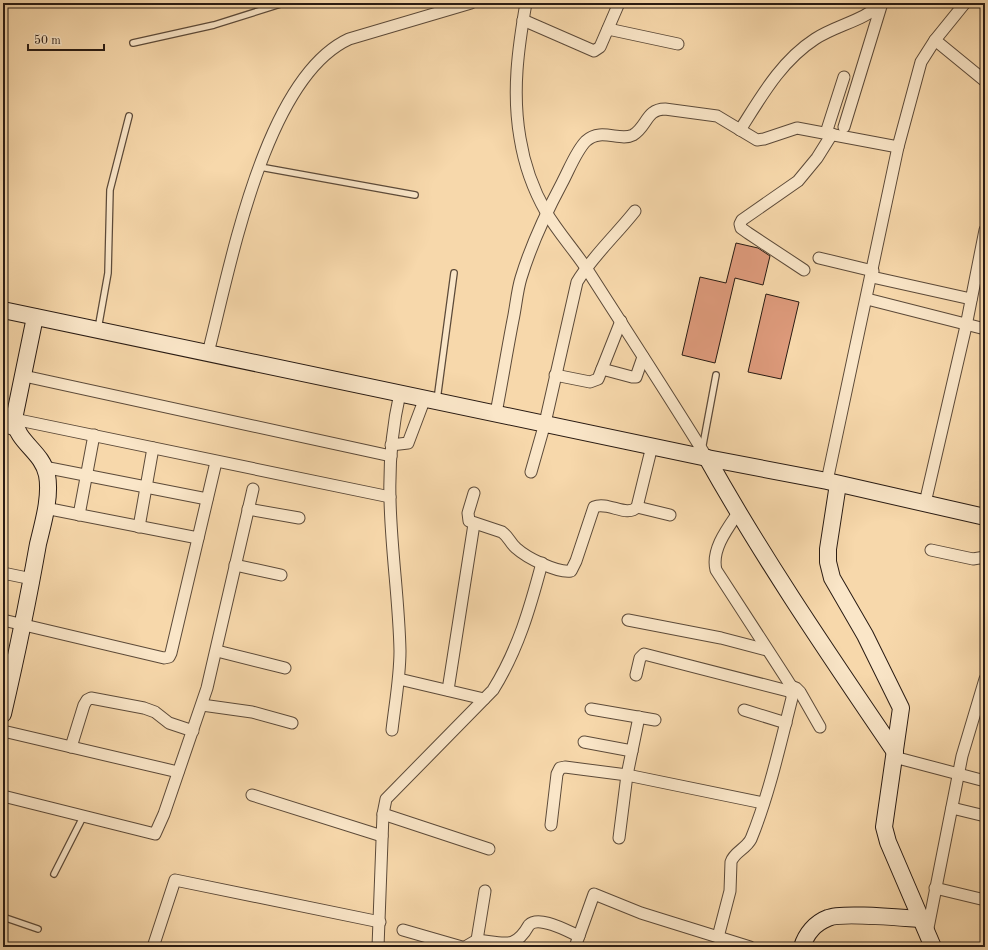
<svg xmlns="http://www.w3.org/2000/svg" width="988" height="950" viewBox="0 0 988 950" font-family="'Old Standard TT',serif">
  <rect width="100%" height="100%" fill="#f7d8ab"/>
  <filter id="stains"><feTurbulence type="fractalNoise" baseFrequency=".005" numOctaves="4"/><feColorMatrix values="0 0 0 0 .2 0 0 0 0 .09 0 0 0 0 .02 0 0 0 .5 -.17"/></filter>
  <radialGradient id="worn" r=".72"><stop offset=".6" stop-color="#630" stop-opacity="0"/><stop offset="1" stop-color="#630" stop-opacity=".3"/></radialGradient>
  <g fill="#dd9a7b" stroke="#291b13">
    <path d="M 736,243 L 758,248 L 770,256 L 763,285 L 735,278 L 715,363 L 682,355 L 700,277 L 726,283 Z"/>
    <path d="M 766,294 L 799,302 L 781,379 L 748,372 Z"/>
  </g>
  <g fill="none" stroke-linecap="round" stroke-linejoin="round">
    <g stroke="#5c4a39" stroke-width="8">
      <g id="lane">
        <path d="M 133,43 L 214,25 L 284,3"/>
        <path d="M 260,167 L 415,195"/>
        <path d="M 98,329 L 108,273 L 110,190 L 129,116"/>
        <path d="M 437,400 L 454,273"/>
        <path d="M 702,450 L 716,375"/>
        <path d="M 54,874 L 83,817"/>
        <path d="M 3,917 L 38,929"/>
      </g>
    </g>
    <g stroke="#5c4a39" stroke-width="13">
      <g id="street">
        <path d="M 526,3 C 518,49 512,92 520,138 C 524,163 534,191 546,212 C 559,234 577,253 590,274 C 629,335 669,396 707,458"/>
        <path d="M 523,20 L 594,51 L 600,47 L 619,3"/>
        <path d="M 608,29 L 678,44"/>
        <path d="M 935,40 L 985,81"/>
        <path d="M 844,127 L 882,3"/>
        <path d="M 740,130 C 761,97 781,61 815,39 C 836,25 864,21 882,3"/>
        <path d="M 826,133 L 844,77"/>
        <path d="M 819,258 L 873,271"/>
        <path d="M 804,270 L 748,233 L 741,228 L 740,224 L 742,220 L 798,181 L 817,158 L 832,134"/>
        <path d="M 872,277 L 971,299"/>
        <path d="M 867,299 L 985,329"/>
        <path d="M 208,353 C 230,269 264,78 349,39 L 471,3"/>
        <path d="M 602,369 L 632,377 L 636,377 L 643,357"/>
        <path d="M 555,375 L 590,382 L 598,379 L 621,321"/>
        <path d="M 24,376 L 391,456"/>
        <path d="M 496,413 C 502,382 507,351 513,320 C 516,306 517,291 521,278 C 531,245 546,213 562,183 C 569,170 576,151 586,141 C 601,127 620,142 633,135 C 647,127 646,109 665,109 L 717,116 L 757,140 L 764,139 L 797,128 L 898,147"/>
        <path d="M 14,419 L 390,497"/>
        <path d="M 3,426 L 15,430"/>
        <path d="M 391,445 L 408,443 L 425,398"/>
        <path d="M 44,467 L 207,499"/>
        <path d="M 531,472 L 545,423 L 577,282 C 591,258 617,234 635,211"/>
        <path d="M 827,481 L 898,147 L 921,62 L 935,40 L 965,3"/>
        <path d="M 474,493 L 468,513 L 469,521 L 502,532 C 509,537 510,543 516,548 C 527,558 557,573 571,571 L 576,561 L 594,507 C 608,501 627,518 637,507 L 652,446"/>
        <path d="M 925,503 L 966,326 L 985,230"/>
        <path d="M 637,507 L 670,515"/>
        <path d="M 45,508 L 198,538"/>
        <path d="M 248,509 L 299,518"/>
        <path d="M 79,515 L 94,435"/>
        <path d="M 139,527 L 153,448"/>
        <path d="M 931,550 L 973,559 L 985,557"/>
        <path d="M 235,565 L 281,575"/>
        <path d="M 3,573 L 32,579"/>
        <path d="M 3,620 L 164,658 L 169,657 L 171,653 L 216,462"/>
        <path d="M 628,620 L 721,638 L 767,650"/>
        <path d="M 217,651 L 285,668"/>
        <path d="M 636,675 L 640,658 L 644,654 L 792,692"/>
        <path d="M 399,679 L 484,699"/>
        <path d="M 791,686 L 796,688 L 800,692 L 820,727"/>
        <path d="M 448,690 L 474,524"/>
        <path d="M 202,705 L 252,712 L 292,723"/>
        <path d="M 591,709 L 655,720"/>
        <path d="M 744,710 L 786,723"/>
        <path d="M 392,730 C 395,704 400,677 400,651 C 399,600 391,550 390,499 C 389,463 392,428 400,393"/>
        <path d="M 3,731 L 178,772"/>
        <path d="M 584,742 L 632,751"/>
        <path d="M 71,747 L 84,705 L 87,700 L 91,698 L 144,708 L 155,712 L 169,723 L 193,731"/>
        <path d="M 894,757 L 985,781"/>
        <path d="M 252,795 L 382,836"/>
        <path d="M 3,796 L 155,834 L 164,814 L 207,688 L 253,489"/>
        <path d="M 952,808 L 985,816"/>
        <path d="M 383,814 L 489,849"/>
        <path d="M 551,825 L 557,774 L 560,768 L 565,767 L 627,775 L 763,803"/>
        <path d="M 619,838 L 627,775 L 639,717"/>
        <path d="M 935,888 L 985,900"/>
        <path d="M 403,930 L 462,947"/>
        <path d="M 927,933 L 962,756 L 985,679"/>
        <path d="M 718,937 L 750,947"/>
        <path d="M 477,940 L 485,891"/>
        <path d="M 153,947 L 175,880 L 380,922"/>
        <path d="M 378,947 L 383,814 L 386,799 L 493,690 C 518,650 530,608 542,563"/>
        <path d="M 465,947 L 477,940 C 505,943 515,950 529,925 C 539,915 567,931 579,936"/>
        <path d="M 575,947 L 594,894 L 641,913 L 718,937 L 730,891 L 731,862 C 734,852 746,849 751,839 C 769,795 780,745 792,698 L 791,686 L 786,678 L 716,570 C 711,550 727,529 738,513"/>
      </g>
    </g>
    <g stroke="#291b13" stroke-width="18">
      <g id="secondary">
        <path d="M 3,310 L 707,458 L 827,481 L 985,517"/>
        <path d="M 707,458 C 764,560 830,656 895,752"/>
        <path d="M 838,484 L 828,549 L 828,562 L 832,578 L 865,635 L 901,708 L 884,827 L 888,842 L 933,947"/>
        <path d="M 3,714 C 16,658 28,601 38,544 C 43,523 51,497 47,475 C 42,451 17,443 14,419 L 35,317"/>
        <path d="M 802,947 C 806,934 815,923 828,918 C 841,912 904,918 921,919"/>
      </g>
    </g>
    <use href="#lane" stroke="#fae6c8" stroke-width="5.5"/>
    <use href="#street" stroke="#fae6c8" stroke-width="11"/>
    <use href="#secondary" stroke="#fae6c8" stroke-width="16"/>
  </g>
  <rect width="988" height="950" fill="none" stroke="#f7d8ab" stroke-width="16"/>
  <rect x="4" y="4" width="980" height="942" fill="none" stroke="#291b13" stroke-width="2"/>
  <rect x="8" y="8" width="972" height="934" fill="none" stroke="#291b13"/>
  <path d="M28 44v6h76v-6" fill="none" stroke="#291b13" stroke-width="2"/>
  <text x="34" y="44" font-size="12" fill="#291b13" stroke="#fae6c8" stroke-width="3" paint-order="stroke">50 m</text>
  <rect width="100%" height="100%" filter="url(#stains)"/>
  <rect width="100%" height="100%" fill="url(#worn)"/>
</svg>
